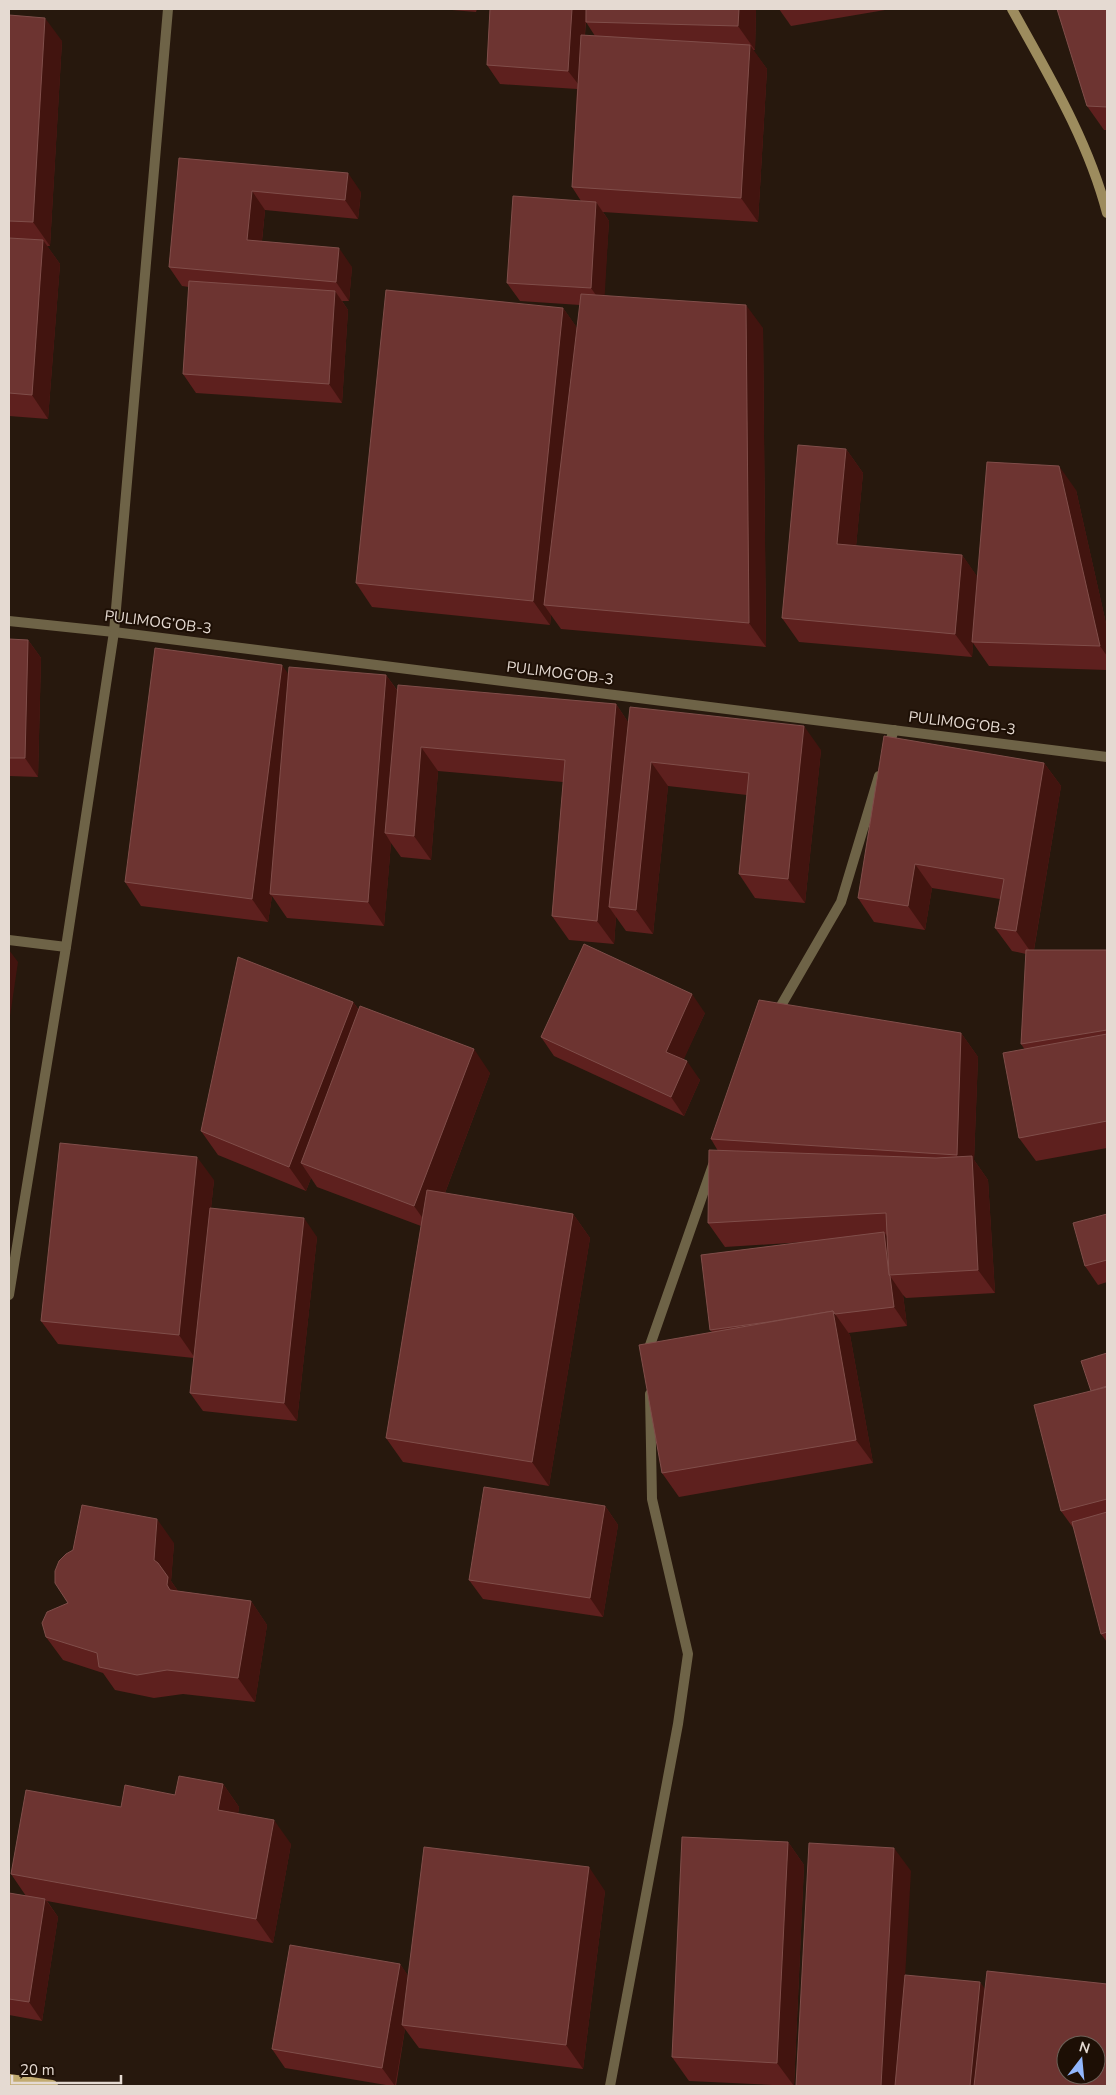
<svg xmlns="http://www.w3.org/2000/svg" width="1116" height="2095" viewBox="0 0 1116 2095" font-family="'Nunito Sans',sans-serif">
  <rect width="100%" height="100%" fill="#27180d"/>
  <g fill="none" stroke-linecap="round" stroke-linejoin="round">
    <g stroke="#6e6347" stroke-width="10">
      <path d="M 9,621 L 114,632 L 1107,757"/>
      <path d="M 887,750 L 894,730"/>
      <path d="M 9,940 L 66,947"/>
      <path d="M 775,1016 L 841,902 L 879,776"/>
      <path d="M 9,1295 L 66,947 L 114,632 L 168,9"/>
      <path d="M 649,1355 L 649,1348 L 713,1165"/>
      <path d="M 610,2086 L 678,1724 L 688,1654 L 652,1499 L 650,1394"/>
    </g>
    <path stroke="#9d8c5e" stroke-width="10" d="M 1012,9 C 1048,74 1088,140 1107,213"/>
    <path stroke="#c2ab70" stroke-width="12" d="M 9,2080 L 52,2086"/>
  </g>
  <g fill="#5e201e" fill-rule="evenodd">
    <path d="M 440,9 L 477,9 L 476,12 Z"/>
    <path d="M 490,9 L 756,9 L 755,50 L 753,50 L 767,69 L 758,222 L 603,212 L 609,221 L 604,295 L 763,328 L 766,647 L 561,629 L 551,615 L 550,625 L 372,607 L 356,583 L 563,308 L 577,328 L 580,305 L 520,301 L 507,283 L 581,201 L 572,187 L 577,89 L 500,84 L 487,65 ZM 586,20 L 586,22 L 595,36 L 585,35 Z"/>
    <path d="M 779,9 L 885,9 L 885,10 L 791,26 Z"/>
    <path d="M 1107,9 L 1107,130 L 1104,130 L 1087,106 Z"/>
    <path d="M 9,15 L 62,41 L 50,246 L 47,246 L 60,264 L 48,419 L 9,416 Z"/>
    <path d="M 179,158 L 361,192 L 358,219 L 265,210 L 262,241 L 352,267 L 349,301 L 342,301 L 348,310 L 342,403 L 196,393 L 183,374 L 189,287 L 182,286 L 169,267 Z"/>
    <path d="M 846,449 L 863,473 L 856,546 L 962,555 L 978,578 L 1076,490 L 1107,628 L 1107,670 L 989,666 L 973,643 L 972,657 L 799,642 L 782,618 Z"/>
    <path d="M 9,639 L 28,640 L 41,658 L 38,777 L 9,776 Z"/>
    <path d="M 288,674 L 386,675 L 397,690 L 616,704 L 628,722 L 821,750 L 805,903 L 755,898 L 739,874 L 747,795 L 668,786 L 653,934 L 626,931 L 616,917 L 614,944 L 569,940 L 552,916 L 563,782 L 438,771 L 431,860 L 401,857 L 391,843 L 384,926 L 287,918 L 272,896 L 268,922 L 141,906 L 125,882 Z"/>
    <path d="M 1044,763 L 1061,786 L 1034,950 L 1107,950 L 1107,1148 L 1036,1161 L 1019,1138 L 1025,1050 L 1021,1044 L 1026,954 L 1012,951 L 995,928 L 1000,899 L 932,888 L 925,930 L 874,922 L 858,898 Z"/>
    <path d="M 353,1002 L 359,1010 L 490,1073 L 445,1193 L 573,1214 L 590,1238 L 549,1486 L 403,1462 L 386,1438 L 421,1226 L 317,1187 L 311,1178 L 306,1191 L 218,1155 L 201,1131 Z"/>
    <path d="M 705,1013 L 683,1060 L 700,1080 L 684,1116 L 554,1056 L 541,1037 Z"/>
    <path d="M 961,1033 L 978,1057 L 974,1160 L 988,1180 L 995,1293 L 906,1298 L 903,1295 L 907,1326 L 848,1333 L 850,1335 L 873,1463 L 679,1497 L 662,1473 L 712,1332 L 710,1330 L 805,1242 L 725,1247 L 708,1223 L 718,1151 L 711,1139 Z"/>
    <path d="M 214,1180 L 211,1208 L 317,1237 L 297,1421 L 203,1411 L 190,1393 L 194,1358 L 58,1344 L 41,1321 Z"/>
    <path d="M 1107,1214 L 1107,1282 L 1098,1285 L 1085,1266 Z"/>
    <path d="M 1107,1353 L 1107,1642 L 1101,1634 L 1074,1529 L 1061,1511 L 1091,1391 Z"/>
    <path d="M 605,1506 L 618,1525 L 603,1617 L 483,1599 L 469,1580 Z"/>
    <path d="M 174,1543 L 171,1581 L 178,1591 L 251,1601 L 267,1625 L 255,1702 L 183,1694 L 154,1698 L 115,1690 L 103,1673 L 63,1660 L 46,1637 L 68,1603 Z"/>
    <path d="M 223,1784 L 239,1807 L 238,1814 L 291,1844 L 273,1943 L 47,1901 L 58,1917 L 42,2021 L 9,2015 L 9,1893 L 26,1896 L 11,1874 L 121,1807 Z"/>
    <path d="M 788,1842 L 804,1865 L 794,2086 L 689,2081 L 672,2057 Z"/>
    <path d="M 605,1891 L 583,2069 L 419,2048 L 405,2029 L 396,2086 L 392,2086 L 285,2068 L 272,2049 L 400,1964 L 408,1976 Z"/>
  </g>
  <g fill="#42140f">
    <path d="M 572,9 L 586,9 L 582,89 L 568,71 Z"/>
    <path d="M 739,9 L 756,9 L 755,50 L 738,26 Z"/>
    <path d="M 45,18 L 62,41 L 50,246 L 33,222 Z"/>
    <path d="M 750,45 L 767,69 L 758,222 L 741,198 Z"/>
    <path d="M 348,173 L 361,192 L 358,219 L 345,200 Z"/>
    <path d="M 252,191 L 265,210 L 260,259 L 247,240 Z"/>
    <path d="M 596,202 L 609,221 L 604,307 L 591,288 Z"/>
    <path d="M 43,240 L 60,264 L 48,419 L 32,395 Z"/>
    <path d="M 339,248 L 352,267 L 349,301 L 336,282 Z"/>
    <path d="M 335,291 L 348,310 L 342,403 L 329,384 Z"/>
    <path d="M 746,305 L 763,328 L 766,647 L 749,623 Z"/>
    <path d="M 563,308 L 580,332 L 544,605 L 551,615 L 550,625 L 533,601 Z"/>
    <path d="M 846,449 L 863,473 L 854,568 L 837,544 Z"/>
    <path d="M 1059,466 L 1076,490 L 1107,628 L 1107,656 L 1100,646 Z"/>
    <path d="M 962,555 L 979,579 L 972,657 L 955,634 Z"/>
    <path d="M 28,640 L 41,658 L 38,777 L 25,758 Z"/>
    <path d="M 282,665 L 299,689 L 270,894 L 272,896 L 268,922 L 252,899 Z"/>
    <path d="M 386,675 L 403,699 L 385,833 L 391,843 L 384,926 L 368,902 Z"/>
    <path d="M 616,704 L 632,728 L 609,907 L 616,917 L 614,944 L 597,921 Z"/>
    <path d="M 804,726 L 821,750 L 805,903 L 788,879 Z"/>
    <path d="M 421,747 L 438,771 L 431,860 L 414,836 Z"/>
    <path d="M 651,762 L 668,786 L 653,934 L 636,910 Z"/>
    <path d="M 1044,763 L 1061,786 L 1033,955 L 1016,931 Z"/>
    <path d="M 915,864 L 932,888 L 925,930 L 908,906 Z"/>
    <path d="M 9,950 L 18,962 L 9,1023 Z"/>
    <path d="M 692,994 L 705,1013 L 679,1070 L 666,1052 Z"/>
    <path d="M 353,1002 L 370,1026 L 301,1163 L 311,1178 L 306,1191 L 289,1167 Z"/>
    <path d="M 961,1033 L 978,1057 L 974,1160 L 988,1180 L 995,1293 L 978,1270 L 973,1178 L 957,1155 Z"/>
    <path d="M 474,1049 L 490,1073 L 431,1230 L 414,1206 Z"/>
    <path d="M 687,1061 L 700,1080 L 684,1116 L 671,1097 Z"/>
    <path d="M 197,1157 L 214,1180 L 195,1358 L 179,1335 Z"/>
    <path d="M 573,1214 L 590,1238 L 549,1486 L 532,1462 Z"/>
    <path d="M 304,1218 L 317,1237 L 297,1421 L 284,1403 Z"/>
    <path d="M 884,1232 L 898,1251 L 890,1275 Z"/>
    <path d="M 890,1276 L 903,1295 L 907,1326 L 894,1307 Z"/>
    <path d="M 833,1311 L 850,1335 L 873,1463 L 856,1440 Z"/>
    <path d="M 605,1506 L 618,1525 L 603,1617 L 590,1598 Z"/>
    <path d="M 157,1519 L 174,1543 L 171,1581 L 185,1601 L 170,1590 L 154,1560 Z"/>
    <path d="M 251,1601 L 267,1625 L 255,1702 L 238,1678 Z"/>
    <path d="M 223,1784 L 239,1807 L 235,1834 L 218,1810 Z"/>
    <path d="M 274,1820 L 291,1844 L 273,1943 L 256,1919 Z"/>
    <path d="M 788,1842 L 804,1865 L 794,2086 L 777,2063 Z"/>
    <path d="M 894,1848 L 911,1871 L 899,2086 L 881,2086 Z"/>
    <path d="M 589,1867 L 605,1891 L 583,2069 L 566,2045 Z"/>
    <path d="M 45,1899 L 58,1917 L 42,2021 L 29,2002 Z"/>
    <path d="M 400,1964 L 413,1983 L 402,2025 L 405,2029 L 395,2086 L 382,2068 Z"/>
    <path d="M 980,1982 L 993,2000 L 985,2086 L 970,2086 Z"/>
  </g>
  <g fill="#6d3431" stroke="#804e4a" fill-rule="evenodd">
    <path d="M 490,9 L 572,9 L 568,71 L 487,65 Z"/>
    <path d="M 586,9 L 739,9 L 738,26 L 586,22 Z"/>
    <path d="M 1057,9 L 1107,9 L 1107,107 L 1087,106 Z"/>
    <path d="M 9,15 L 45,18 L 33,222 L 9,221 Z"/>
    <path d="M 581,35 L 750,45 L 741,198 L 572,187 Z"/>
    <path d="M 179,158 L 348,173 L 345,200 L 252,191 L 247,240 L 339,248 L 336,282 L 169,267 Z"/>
    <path d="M 513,196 L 596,202 L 591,288 L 507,283 Z"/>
    <path d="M 9,238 L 43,240 L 32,395 L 9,393 Z"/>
    <path d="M 189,281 L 335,291 L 329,384 L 183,374 Z"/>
    <path d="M 386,290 L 563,308 L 533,601 L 356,583 Z"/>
    <path d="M 581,294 L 746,305 L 749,623 L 544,605 Z"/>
    <path d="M 798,445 L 846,449 L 837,544 L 962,555 L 955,634 L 782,618 Z"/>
    <path d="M 987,462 L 1059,466 L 1100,646 L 972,642 Z"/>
    <path d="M 9,639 L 28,640 L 25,758 L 9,758 Z"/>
    <path d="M 155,648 L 282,665 L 252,899 L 125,882 Z"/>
    <path d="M 289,667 L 386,675 L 368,902 L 270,894 Z"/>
    <path d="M 398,685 L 616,704 L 597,921 L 552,916 L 565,760 L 421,747 L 414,836 L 385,833 Z"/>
    <path d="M 630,707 L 804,726 L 788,879 L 739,874 L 749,773 L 651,762 L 636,910 L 609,907 Z"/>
    <path d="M 884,736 L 1044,763 L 1016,931 L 995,928 L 1004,879 L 915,864 L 908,906 L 858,898 Z"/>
    <path d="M 584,944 L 692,994 L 666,1052 L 687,1061 L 671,1097 L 541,1037 Z"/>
    <path d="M 1026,950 L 1107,950 L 1107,1030 L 1021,1044 Z"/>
    <path d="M 238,957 L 353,1002 L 289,1167 L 201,1131 Z"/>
    <path d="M 759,1000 L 961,1033 L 957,1155 L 711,1139 Z"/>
    <path d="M 360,1006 L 474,1049 L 414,1206 L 301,1163 Z"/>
    <path d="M 1107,1034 L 1107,1121 L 1019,1138 L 1003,1053 Z"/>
    <path d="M 60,1143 L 197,1157 L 179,1335 L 41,1321 Z"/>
    <path d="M 709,1150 L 936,1158 L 972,1156 L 978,1270 L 889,1275 L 886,1213 L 708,1223 Z"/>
    <path d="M 427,1190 L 573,1214 L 532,1462 L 386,1438 Z"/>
    <path d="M 210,1208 L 304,1218 L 284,1403 L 190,1393 Z"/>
    <path d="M 1107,1214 L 1107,1260 L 1085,1266 L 1073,1223 Z"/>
    <path d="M 884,1232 L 889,1275 L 890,1276 L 894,1307 L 835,1314 L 833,1311 L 768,1322 L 710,1330 L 701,1255 Z"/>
    <path d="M 833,1311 L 856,1440 L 662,1473 L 639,1345 Z"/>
    <path d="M 1107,1353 L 1107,1386 L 1091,1391 L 1081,1361 Z"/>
    <path d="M 1107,1387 L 1107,1499 L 1061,1511 L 1034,1405 Z"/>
    <path d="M 484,1487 L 605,1506 L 590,1598 L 469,1580 Z"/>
    <path d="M 82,1505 L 157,1519 L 154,1560 L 158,1563 L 168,1577 L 167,1585 L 170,1590 L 251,1601 L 238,1678 L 167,1670 L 137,1675 L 99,1667 L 97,1653 L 46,1637 L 42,1623 L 47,1612 L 68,1603 L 55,1583 L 55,1571 L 59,1561 L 66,1554 L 73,1550 Z"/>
    <path d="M 1107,1512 L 1107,1632 L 1101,1634 L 1072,1522 Z"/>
    <path d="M 179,1776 L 223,1784 L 218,1810 L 274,1820 L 256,1919 L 11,1874 L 26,1790 L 121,1807 L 125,1785 L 175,1795 Z"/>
    <path d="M 682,1837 L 788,1842 L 777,2063 L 672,2057 Z"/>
    <path d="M 809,1843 L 894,1848 L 881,2086 L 796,2086 Z"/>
    <path d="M 424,1847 L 589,1867 L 566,2045 L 402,2025 Z"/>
    <path d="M 9,1893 L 45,1899 L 29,2002 L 9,1999 Z"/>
    <path d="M 290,1945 L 400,1964 L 382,2068 L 272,2049 Z"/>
    <path d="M 987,1971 L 1107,1984 L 1107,2086 L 974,2086 ZM 1066,2045 L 1096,2045 L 1096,2075 L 1066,2075 Z"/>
    <path d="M 905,1975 L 980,1982 L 970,2086 L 895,2086 Z"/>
  </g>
  <g text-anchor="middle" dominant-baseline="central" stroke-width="4" stroke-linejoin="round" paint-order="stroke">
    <g font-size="15" fill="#e5dad2" stroke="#1d0f05">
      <text transform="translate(158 622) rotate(7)">PULIMOG’OB-3</text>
      <text transform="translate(560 673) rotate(7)">PULIMOG’OB-3</text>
      <text transform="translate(962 723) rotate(7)">PULIMOG’OB-3</text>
    </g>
  </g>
  <rect width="1116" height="2095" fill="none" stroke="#e5dad2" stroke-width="20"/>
  <g transform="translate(1081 2060) rotate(16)"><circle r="24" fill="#1d0f05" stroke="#6d6057"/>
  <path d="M0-4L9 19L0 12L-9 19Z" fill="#92b7fd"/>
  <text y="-8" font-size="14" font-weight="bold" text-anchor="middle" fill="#e5dad2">N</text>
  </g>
  <path d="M12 2075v8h109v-8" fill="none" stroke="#e5dad2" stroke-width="2.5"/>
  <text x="20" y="2075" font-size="15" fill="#e5dad2" stroke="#1d0f05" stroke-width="4" paint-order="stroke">20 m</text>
</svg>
